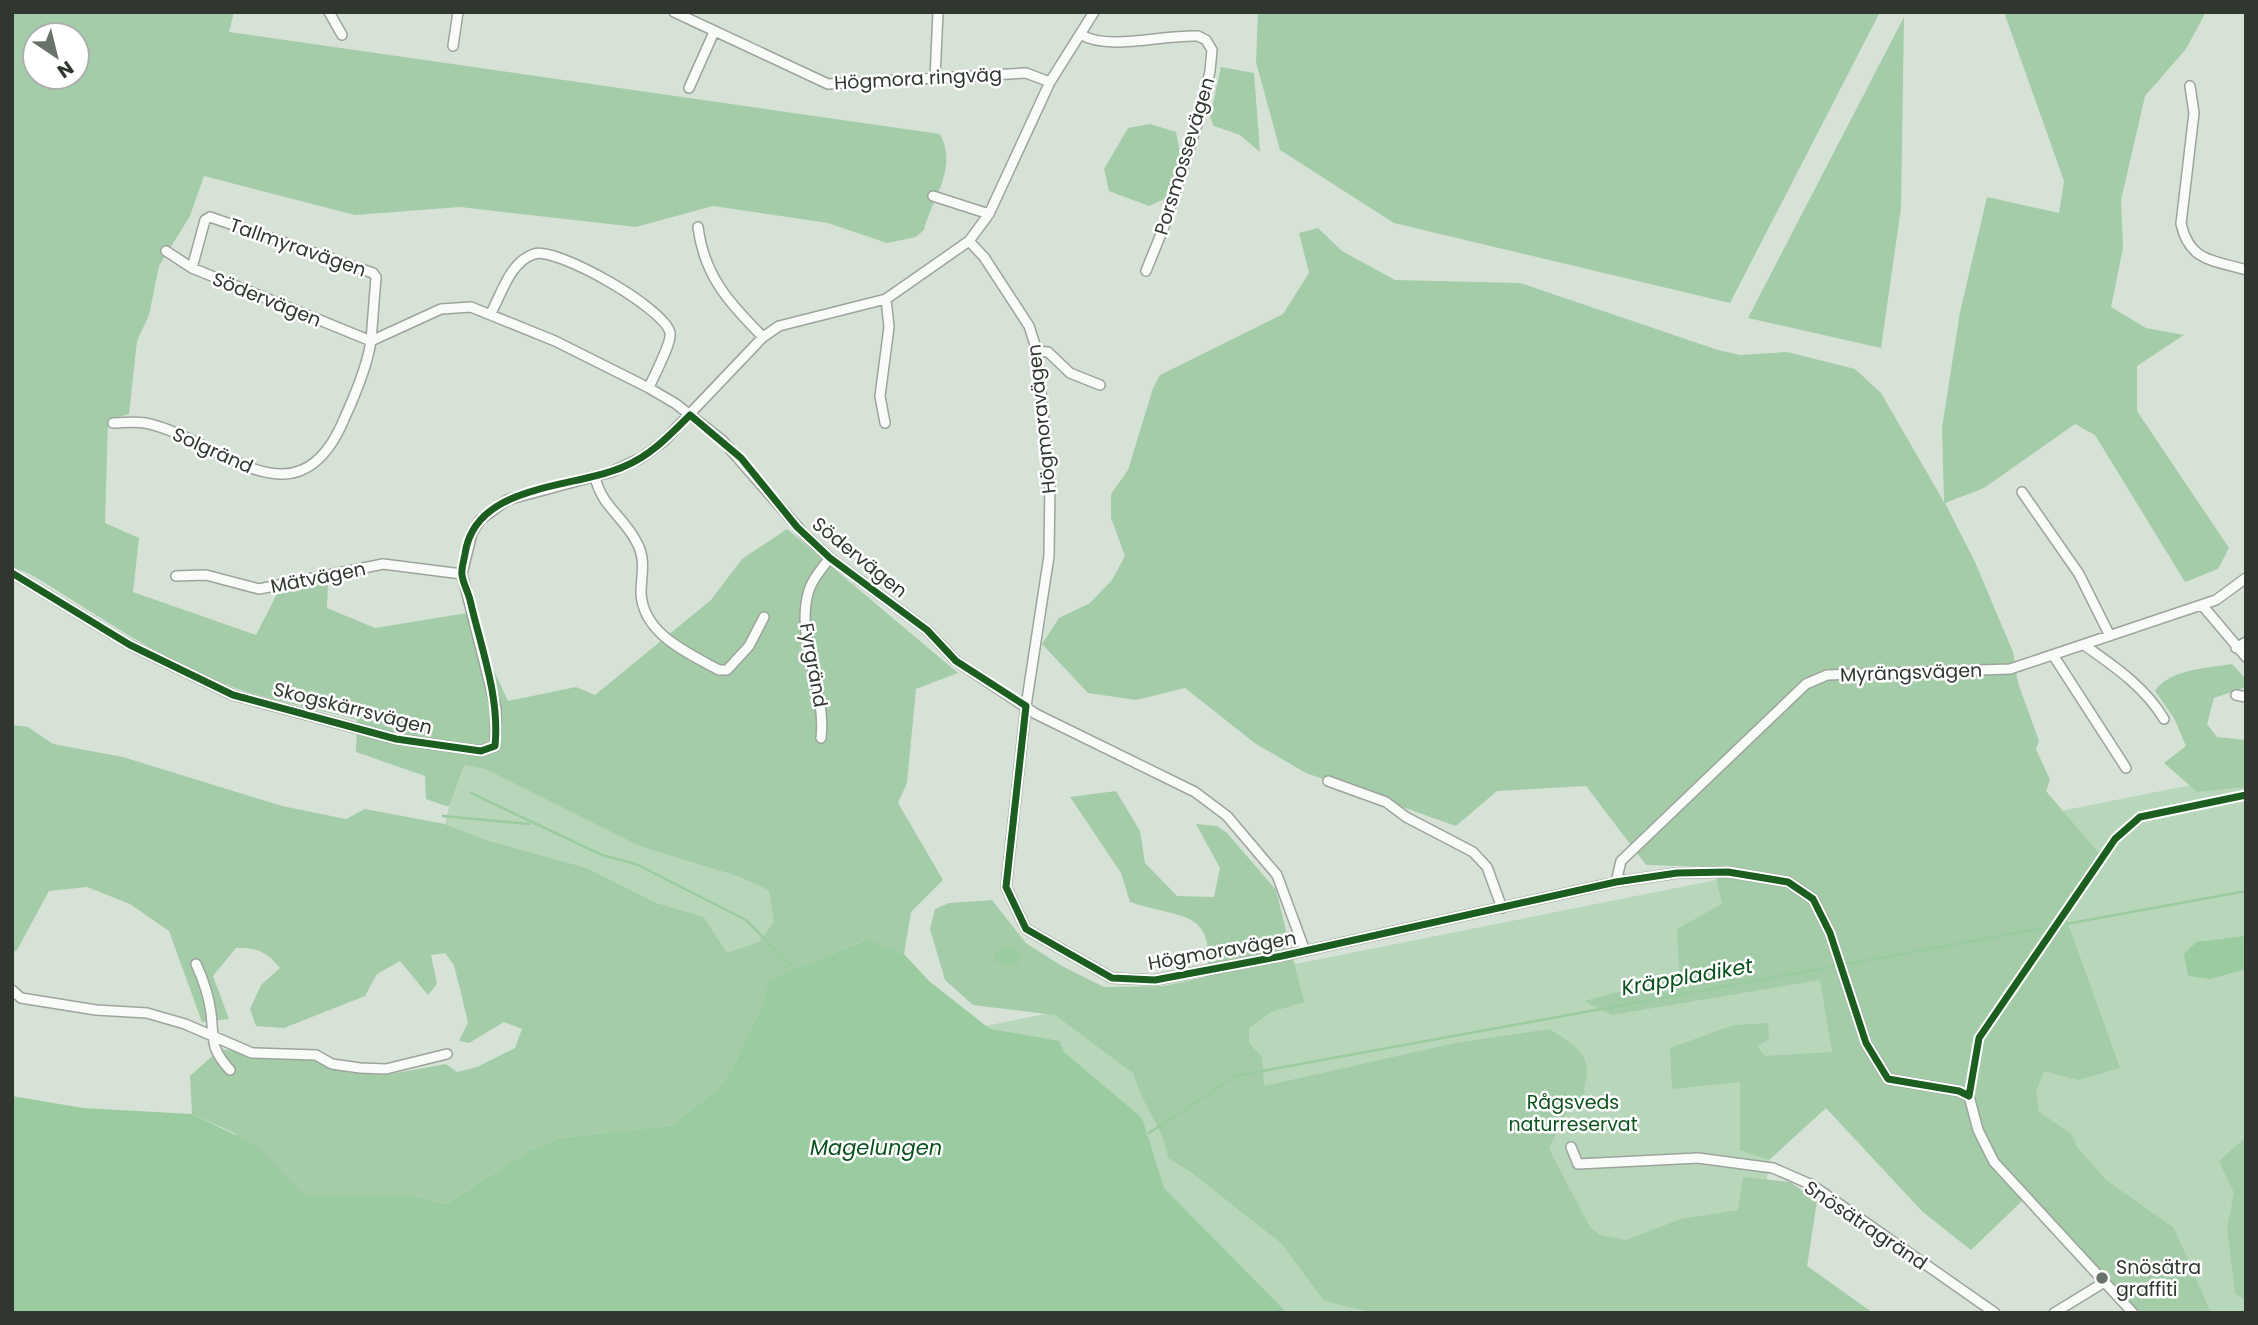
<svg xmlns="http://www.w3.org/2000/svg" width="2258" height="1325" viewBox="0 0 2258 1325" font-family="Poppins,sans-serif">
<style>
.green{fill:#b8d7ba}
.forest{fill:#a4cca8;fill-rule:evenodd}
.water{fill:#9bcba0}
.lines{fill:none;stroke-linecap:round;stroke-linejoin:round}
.stream{stroke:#9bcba0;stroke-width:2.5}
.minor-casing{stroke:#9ca49c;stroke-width:12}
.minor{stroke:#f9fbf9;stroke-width:9}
.cycleway-casing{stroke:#fff;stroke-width:11}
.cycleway{stroke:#1b5e20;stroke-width:7}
.poi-dot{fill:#6a736a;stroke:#fff;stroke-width:2.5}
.labels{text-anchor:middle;stroke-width:5;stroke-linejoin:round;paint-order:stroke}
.street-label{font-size:19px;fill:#2f372f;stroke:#fff}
.park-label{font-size:19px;fill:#0d531e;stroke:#fff}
.poi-label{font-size:19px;fill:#2f372f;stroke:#fff;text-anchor:start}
.water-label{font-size:21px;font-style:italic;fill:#09511c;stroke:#fff}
</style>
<rect width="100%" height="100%" fill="#d7e2d7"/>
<path class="green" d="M464 764 485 769 639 846 740 877 868 939 769 980 727 953 704 917 657 903 587 868 483 839 445 824 455 783Z
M2246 774V1313H2141L2029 1194 1971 1250 1923 1212 1826 1108 1769 1160 1761 1230 1811 1239 1807 1266 1873 1313H983L965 1030Z"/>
<path class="forest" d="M12 12H234L229 32 940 134C958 169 933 196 924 230L916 237 887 243 828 223 713 206 636 227 460 207 355 215 204 176 190 216 159 266 149 315 137 341 129 414 108 420 105 523 139 538 133 592 256 635 277 594 328 583 327 608 375 628 467 613 508 701 576 687 595 695 711 600 742 559 787 529 958 673 916 689 907 783 898 803 943 880 911 912 904 954 867 939 770 980 763 1003 731 1071 717 1089 672 1125 559 1138 530 1150 446 1204 410 1195H304L234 1133 192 1114 190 1076 220 1049 317 1061 350 1073 385 1075 446 1064 457 1072 477 1067 515 1048 522 1029 504 1022 469 1043 459 1041 468 1022 454 965 445 953 431 955 437 984 428 995 400 961 377 974 365 996 284 1028 256 1026 250 1009 261 985 280 968C267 952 256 947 236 948L213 976 229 1019 202 1022 169 931 130 904 87 887 49 891 17 950 12 953V725L28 727 53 744 123 757 282 806 346 819 365 809 445 824 483 839 587 868 657 903 704 917 727 953 759 942 774 922 769 891 740 877 639 846 485 769 464 765 449 807 426 799 425 776 356 752 357 720C321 710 283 703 247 692 169 667 99 615 30 574L12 567ZM35 35H77V77H35Z
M1258 12H1880L1730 303 1394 223 1280 150 1256 62Z
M2004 12H2206L2186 49 2145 96 2121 200 2123 248 2111 307 2146 328 2184 335 2137 366V411L2229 548 2218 569 2185 582 2095 435 2075 424 1984 488 1945 503 1975 562 2013 652 2018 683 2039 741 2036 749 2050 780 2046 791 2103 858 2089 869 2065 915 2120 1068 2078 1080 2044 1071 2036 1092 2039 1112 2070 1133 2078 1148 2106 1180 2174 1228 2211 1313H2141L2029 1194 1971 1250 1923 1212 1826 1108 1769 1160 1740 1150V1082L1672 1089 1670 1048 1734 1025 1768 1023 1769 1039 1757 1046 1765 1056 1832 1052 1820 980 1612 1015 1584 1001 1644 985 1679 971 1677 929 1722 904 1714 867 1646 865 1586 786 1497 791 1456 826 1306 773 1256 744 1185 688 1136 700 1088 693 1042 644 1059 618 1090 603 1112 580 1125 556 1111 518V494L1128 470 1153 388 1160 375 1283 314 1309 273 1299 233 1318 228 1342 251 1395 280 1520 283 1718 350 1740 355 1787 352 1855 369 1881 393 1944 502 1942 428 1960 312 1987 197 2059 213 2064 181Z
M1904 17 1901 208 1881 348 1748 318Z
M1221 67 1254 73 1260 152 1240 135 1214 126 1210 117Z
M1150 124 1176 132 1180 152 1173 195 1149 206 1109 191 1104 169 1128 128Z
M2232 664 2246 679V687L2214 698 2207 724 2217 737 2246 740V787L2197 792 2164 763 2186 746 2174 718 2155 691C2169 669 2209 668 2232 664Z
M1116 791 1140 831 1145 863 1177 896 1214 897 1220 868 1196 824 1217 826 1227 833 1276 890 1304 1002 1271 1012 1249 1028V1043L1262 1057 1264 1086 1455 1043 1550 1029C1564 1039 1586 1049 1587 1069 1587 1082 1582 1083 1586 1101L1567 1111 1549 1149 1590 1227 1600 1235 1626 1240 1681 1219 1738 1210 1743 1177 1790 1182 1817 1201 1807 1266 1873 1313H1375L1324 1301 1281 1243 1191 1172 1168 1158C1164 1127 1141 1105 1134 1074L1055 1015 973 1005 945 980 930 929 935 909 949 903 992 900 1026 943 1060 965 1104 987 1163 986 1206 977C1218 908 1179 919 1130 902L1121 873 1070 797Z
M2246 1137V1301L2235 1293 2227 1229 2234 1193 2219 1161Z"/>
<path class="water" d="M2246 936V969L2210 979 2188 976 2184 954 2196 942Z
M868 939 904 954 929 981 990 1029 1059 1041 1064 1052 1142 1118 1164 1188 1287 1313H12V1096L83 1108 192 1114 254 1144 304 1195H410L446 1204 530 1150 559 1138 672 1125 717 1089 731 1071 763 1003 769 980Z
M1009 947 1020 952 1018 964 1014 966 995 962 994 954Z"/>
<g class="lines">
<path class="stream" d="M471 793 602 855 636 864 746 920 795 969
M443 816 530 824
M1149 1133 1235 1076 2246 891"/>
<defs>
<path id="minor" d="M329 12 342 35
M674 12 828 84 1026 73 1050 82
M1094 12 1050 82 989 214 969 241 984 257 1029 326 1037 351 1050 484 1049 556 1026 706 1006 887 1026 929 1112 978 1155 980 1282 956 1616 882 1677 873 1728 872 1788 882 1813 899 1830 933 1866 1043 1888 1079 1959 1091 1969 1096 1978 1130 1994 1162 2133 1313
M1082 35C1108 51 1166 34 1198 36L1206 40 1212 50 1210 71 1201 112 1165 224 1146 271
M453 46 458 12
M935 78 938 12
M2190 86 2194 113 2181 224C2190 262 2213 260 2246 270
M689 88 714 32
M933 196 989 214
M698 227C704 276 730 304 763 337
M166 251 192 268 371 341 376 277 373 273 210 217 205 220 192 268
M491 313C502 293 510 262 534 254 556 246 666 309 670 333 672 343 653 377 649 388
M1037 351 1048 352 1070 373 1100 385
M113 423C123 423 134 421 145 423 218 437 297 534 345 417 356 393 367 367 371 341L441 309 471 307 555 341 649 388 676 404 722 440 804 534 830 558 927 630 956 661 1036 714 1195 792 1227 816 1277 875 1305 951
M885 423 880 396 889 327 886 299
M595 477C602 508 626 518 638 545 646 561 641 577 641 593 643 634 688 653 719 670H727L749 646 764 617
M2022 492 2079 574 2110 636
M12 573 130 645 233 695 396 739 481 751 495 746 496 709 462 574 472 533 480 520 507 500 611 472 641 458 663 442 763 337 779 326 886 299 969 241
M176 576 206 575 259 589 383 564 462 574
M2202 605 2246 657
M2084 645C2114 666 2145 687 2164 719
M2236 648 2246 642
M2053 655 2126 768
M2236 695 2246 697
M821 738C827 689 794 638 809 590 813 578 822 568 830 558
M1328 781 1386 802 1406 817 1473 852 1487 867 1502 908
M1616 882 1621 861 1806 684 1827 675 2010 669 2216 600 2246 578
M196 964C203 979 209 997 211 1013 214 1040 210 1048 230 1070
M12 990 21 998 96 1010 147 1013 185 1024 252 1053 316 1055 332 1064 360 1068 386 1069 447 1054
M1571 1147 1578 1164 1698 1158 1773 1168 1812 1185 1995 1313
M2054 1313 2103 1283"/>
</defs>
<use href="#minor" class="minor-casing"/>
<use href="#minor" class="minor"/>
<defs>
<path id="cycleway" d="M12 573 130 645 233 695 396 739 481 751 495 746C500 697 481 648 470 600 468 592 463 583 462 575 461 569 464 560 465 554 475 483 573 489 623 467 650 456 669 436 690 415L741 458 797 527 830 558 927 630 956 661 1026 706 1006 887 1026 929 1112 978 1155 980 1282 956 1616 882 1677 873 1728 872 1788 882 1813 899 1830 933 1866 1043 1888 1079 1959 1091 1969 1096 1979 1038 2115 839 2140 817 2246 795"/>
</defs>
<use href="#cycleway" class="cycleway-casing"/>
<use href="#cycleway" class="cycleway"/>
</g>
<circle class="poi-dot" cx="2102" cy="1278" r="7"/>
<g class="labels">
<g class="street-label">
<text transform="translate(918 78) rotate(-3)" y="7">Högmora ringväg</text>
<text transform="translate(1184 156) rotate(-73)" y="7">Porsmossevägen</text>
<text transform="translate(298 247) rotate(19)" y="7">Tallmyravägen</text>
<text transform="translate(267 299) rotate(22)" y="7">Södervägen</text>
<text transform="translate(1041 419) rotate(-96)" y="7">Högmoravägen</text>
<text transform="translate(213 450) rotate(24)" y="7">Solgränd</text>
<text transform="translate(860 557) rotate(39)" y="7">Södervägen</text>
<text transform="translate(318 577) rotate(-11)" y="7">Mätvägen</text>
<text transform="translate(814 665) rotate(80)" y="7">Fyrgränd</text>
<text transform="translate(1911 672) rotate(-2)" y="7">Myrängsvägen</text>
<text transform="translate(353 708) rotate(14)" y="7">Skogskärrsvägen</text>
<text transform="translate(1222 950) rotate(-10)" y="7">Högmoravägen</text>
<text transform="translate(1866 1225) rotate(34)" y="7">Snösätragränd</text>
</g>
<g class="park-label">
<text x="1573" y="1109">Rågsveds<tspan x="1573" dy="22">naturreservat</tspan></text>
</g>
<g class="poi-label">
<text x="2116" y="1274">Snösätra<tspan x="2116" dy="22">graffiti</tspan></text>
</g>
<g class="water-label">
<text transform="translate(1687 977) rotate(-10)" y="7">Kräppladiket</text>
<text x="876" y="1155">Magelungen</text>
</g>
</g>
<rect width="2258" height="1325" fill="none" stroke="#2f372f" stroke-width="28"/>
<g transform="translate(56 56) rotate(145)"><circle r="33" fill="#ffffff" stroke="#acafac" stroke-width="2"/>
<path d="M0-5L12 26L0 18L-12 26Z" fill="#6a736a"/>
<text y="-10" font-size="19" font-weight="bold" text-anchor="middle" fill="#2f372f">N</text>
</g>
</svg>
